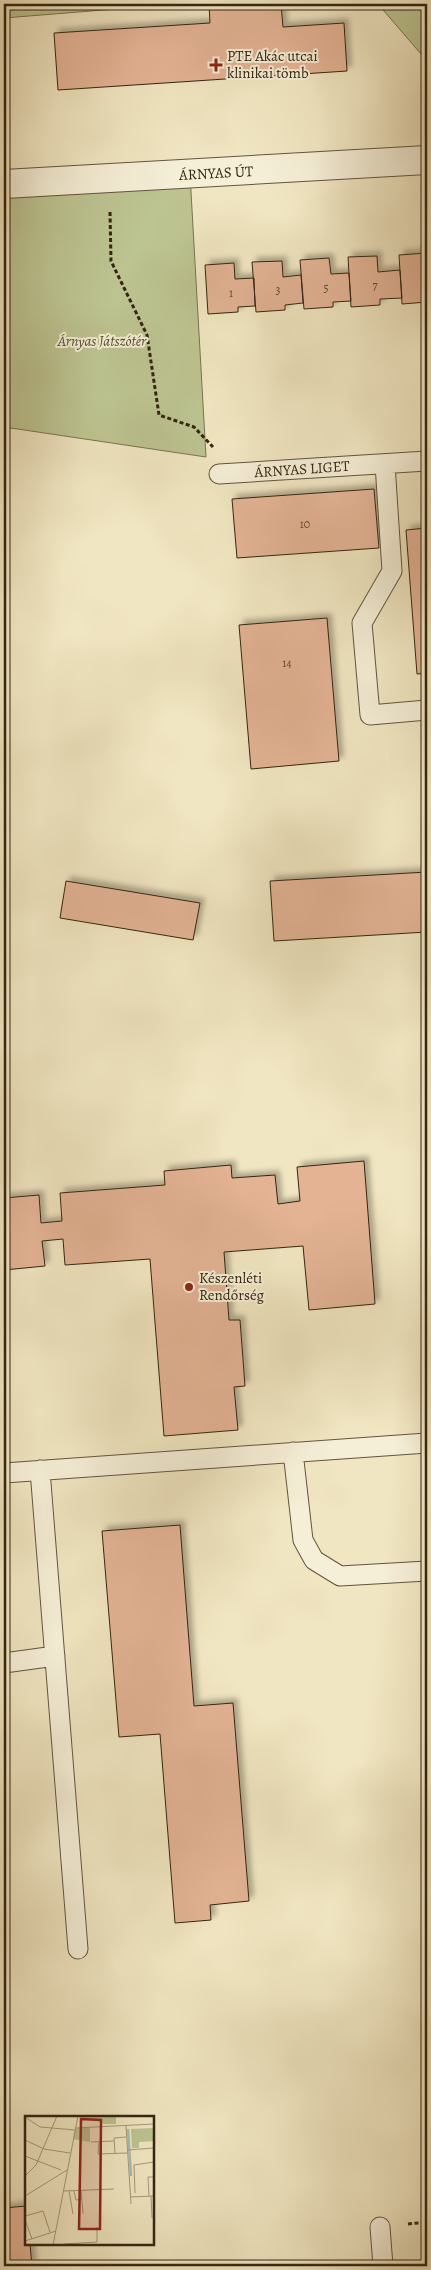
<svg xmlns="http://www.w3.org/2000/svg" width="431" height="2270" viewBox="0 0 431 2270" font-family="Alegreya,serif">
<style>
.green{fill:#bcc491;stroke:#787451}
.building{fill:#e3b394;stroke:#342511;filter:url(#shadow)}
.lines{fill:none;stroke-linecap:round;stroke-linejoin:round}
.service-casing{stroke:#63553d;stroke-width:21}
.minor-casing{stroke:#63553d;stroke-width:30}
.path{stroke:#342511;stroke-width:3;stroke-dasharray:4 2.5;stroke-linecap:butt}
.service{stroke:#f5efd7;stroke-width:19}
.minor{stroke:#f5efd7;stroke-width:28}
.poi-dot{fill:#8f2418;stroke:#f5efd7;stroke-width:2}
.labels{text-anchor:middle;stroke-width:4;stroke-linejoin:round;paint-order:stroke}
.number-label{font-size:12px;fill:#604832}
.poi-label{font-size:15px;fill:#342511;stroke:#f5efd7;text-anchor:start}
.street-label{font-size:15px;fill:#342511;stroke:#f5efd7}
.park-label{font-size:15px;font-style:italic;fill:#564d31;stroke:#f5efd7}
.inset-river{fill:none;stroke:#9fbdbd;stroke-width:2.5}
.inset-road{fill:none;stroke:#a5997b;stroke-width:1}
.view{fill:#8f2418;fill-opacity:0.15;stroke:#8f2418;stroke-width:2.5}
.inset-edge{fill:none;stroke:#342511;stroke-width:2.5}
</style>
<defs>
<filter id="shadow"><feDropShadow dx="4.5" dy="-4.5" stdDeviation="2.5" flood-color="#0004"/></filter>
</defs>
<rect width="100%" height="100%" fill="#f0e6c1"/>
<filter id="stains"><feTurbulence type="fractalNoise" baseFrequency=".004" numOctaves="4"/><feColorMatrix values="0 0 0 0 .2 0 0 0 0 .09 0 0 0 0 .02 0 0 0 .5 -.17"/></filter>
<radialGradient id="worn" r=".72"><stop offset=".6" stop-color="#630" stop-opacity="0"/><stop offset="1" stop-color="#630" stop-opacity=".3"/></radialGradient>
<path class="green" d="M4 4H178L4 18Z
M378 4H427V61Z
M190 174 206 457 4 427V184Z"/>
<path class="building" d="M209 4H281L283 27 344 23 347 71 58 90 54 33 210 23Z
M427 253V302L402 304 399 255Z
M377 256 378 272 400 270 402 298 380 299V305L351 307 348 257Z
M329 258 331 274 349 273 351 301 333 302V307L304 309 300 260Z
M282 261 283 277 301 275 303 303 285 305V310L256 312 252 262Z
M234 263 235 279 254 278 255 306 238 307V312L208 314 205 265Z
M374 489 379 548 237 558 232 499Z
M427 528V673L417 674 406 530Z
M327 618 339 761 251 769 239 625Z
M427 872V932L274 941 270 881Z
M66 881 200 903 193 940 60 918Z
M364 1161 375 1304 309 1310 303 1246 224 1252 229 1320H240L245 1386 234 1387 238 1430 164 1436 150 1259 65 1265 63 1239 42 1241 45 1266 4 1270V1198L39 1195 41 1223 62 1221 60 1193 165 1185 164 1171 231 1165 232 1178 275 1175 278 1204 300 1201 297 1167Z
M180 1525 194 1706 233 1703 249 1901 210 1905 211 1920 175 1923 160 1734 119 1737 102 1531Z
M26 2206V2244H30L32 2266H4V2208Z"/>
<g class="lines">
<defs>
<path id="service" d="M385 464 392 571 362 623 370 715 427 710
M219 474 427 461
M293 1452 303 1540 314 1560 340 1576 427 1571
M40 1470 78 1949
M4 1473 427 1443
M4 1663 55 1656
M380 2227 383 2266"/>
<path id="minor" d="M4 184 427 160"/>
</defs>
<use href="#service" class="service-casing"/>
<use href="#minor" class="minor-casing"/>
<path class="path" d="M110 212 111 261 147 335 159 415 194 427 213 447
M408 2224 427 2222"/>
<use href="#service" class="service"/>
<use href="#minor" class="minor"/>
</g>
<g class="poi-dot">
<path d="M213.5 57.5h5v5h5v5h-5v5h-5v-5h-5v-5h5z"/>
<circle cx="189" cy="1287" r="5"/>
</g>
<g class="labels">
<g class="number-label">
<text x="375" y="289">7</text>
<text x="326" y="292">5</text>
<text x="278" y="294">3</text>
<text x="231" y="297">1</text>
<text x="305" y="528">10</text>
<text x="287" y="667">14</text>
</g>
<g class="poi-label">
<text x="227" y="61">PTE Akác utcai<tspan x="227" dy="17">klinikai tömb</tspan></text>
<text x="199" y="1283">Készenléti<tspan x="199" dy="17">Rendőrség</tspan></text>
</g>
<g class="street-label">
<text transform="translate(216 173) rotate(-3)" y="5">ÁRNYAS ÚT</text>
<text transform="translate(302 469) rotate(-4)" y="5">ÁRNYAS LIGET</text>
</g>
<g class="park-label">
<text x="102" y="346">Árnyas Játszótér</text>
</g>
</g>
<g transform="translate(25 2116)">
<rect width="129" height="129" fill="#f0e6c1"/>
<path d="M56 0H91V8H78L73 3 56 4ZM50 12H65V26L48 23ZM129 12V25L114 26V32H107L106 13Z" fill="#bcc491"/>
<path class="inset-river" d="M103 13 106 60"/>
<path class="inset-road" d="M0 1 15 11 50 14M101 10 106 88M50 12 129 8M0 24 19 33 45 37M66 26 89 25M74 26 73 38 102 37M102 34 129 32M90 37 89 22 101 21M0 40 36 54M0 60 11 49 32 0M56 74 58 98M39 75 89 73M44 75 48 98M49 75 51 84 57 83M110 77 109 49 129 46M0 80 42 54M124 80 123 61H129M126 80 127 102M105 81 129 80M0 100 18 95 25 116M0 104 7 123M0 125 31 115M39 128 72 126V111M28 129 53 0"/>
<path class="view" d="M56 3 76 4 75 113H54Z"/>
<rect width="129" height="129" class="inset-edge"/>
</g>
<rect width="431" height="2270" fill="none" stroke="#f0e6c1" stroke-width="20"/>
<rect x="5" y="5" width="421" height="2260" fill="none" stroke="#342511" stroke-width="2.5"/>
<rect x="10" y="10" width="411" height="2250" fill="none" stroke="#342511"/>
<rect width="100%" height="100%" filter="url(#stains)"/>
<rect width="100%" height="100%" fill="url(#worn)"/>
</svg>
